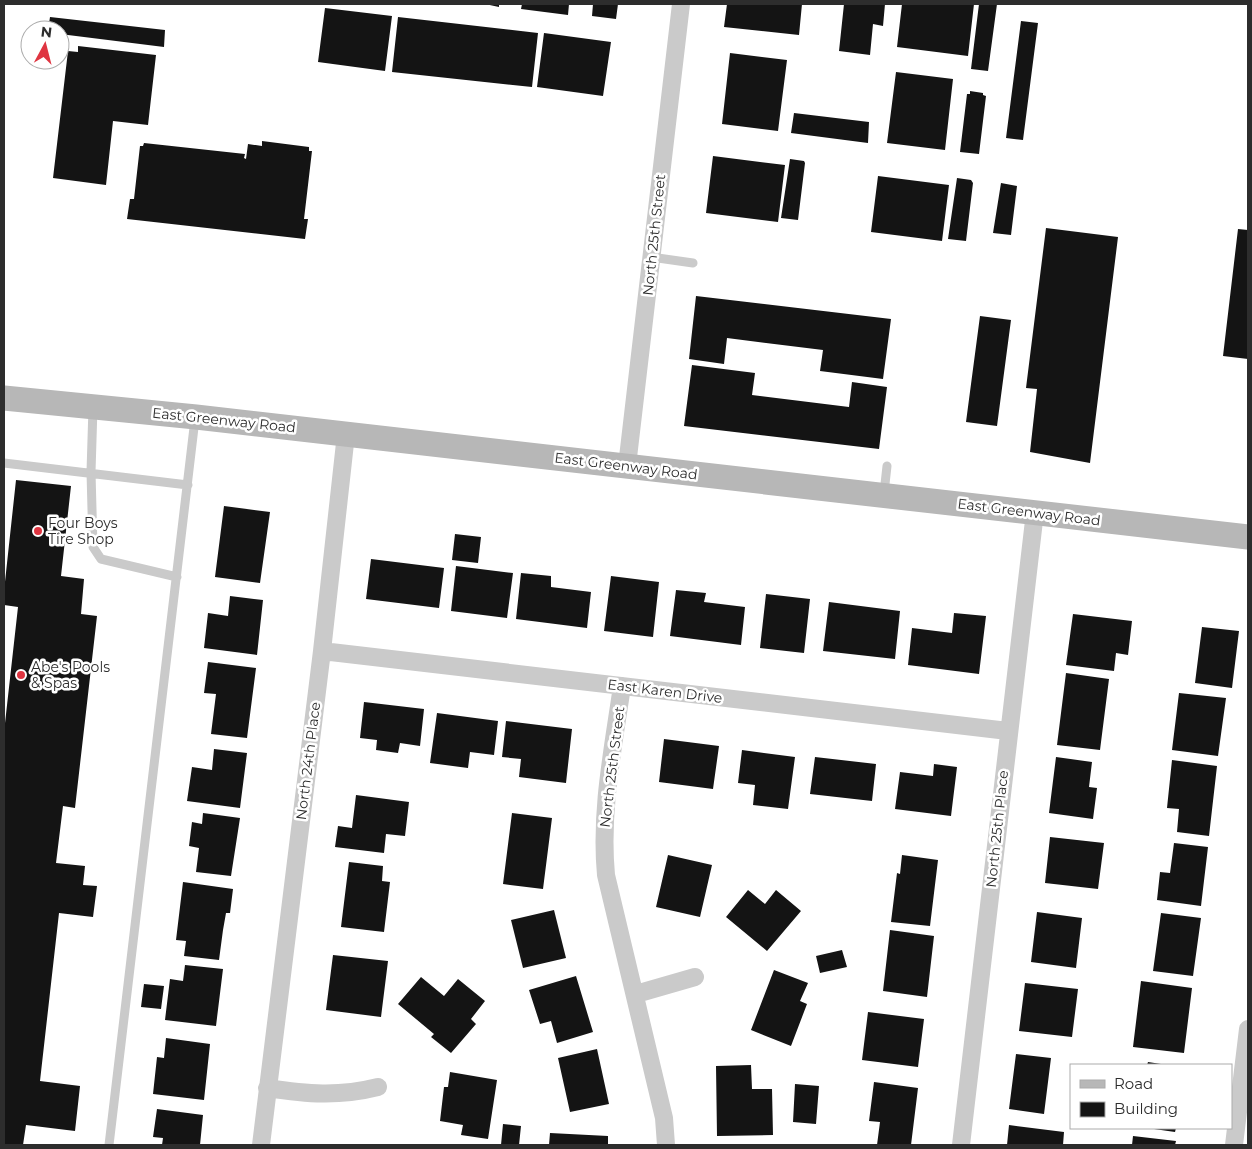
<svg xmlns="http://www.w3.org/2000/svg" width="1252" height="1149" viewBox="0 0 1252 1149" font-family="Montserrat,sans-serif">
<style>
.building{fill:#141414}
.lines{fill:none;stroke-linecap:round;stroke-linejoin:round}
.lane{stroke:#cacaca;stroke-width:9}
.street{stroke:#cacaca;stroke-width:18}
.secondary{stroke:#b7b7b7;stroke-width:25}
.poi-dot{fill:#df3541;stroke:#fff;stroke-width:2}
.labels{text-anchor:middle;stroke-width:5;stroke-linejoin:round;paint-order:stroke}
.street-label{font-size:14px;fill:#2d2d2d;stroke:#fff}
.poi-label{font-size:14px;fill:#2d2d2d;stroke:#fff;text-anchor:start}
</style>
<rect width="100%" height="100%" fill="#fff"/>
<path class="building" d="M485 4H499V7Z
M522 4H569L568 15 521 9Z
M593 4H618L616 19 592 16Z
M727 4H802L799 35 724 27Z
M844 4H885L883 26 873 24 870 55 839 51Z
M902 4H974L968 56 897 47Z
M979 4H997L988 71 971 69Z
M325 8 392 16 385 71 318 62Z
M50 17 165 30 164 47 60 34V30H48Z
M398 17 538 33 532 87 392 72Z
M1021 21 1038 23 1023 140 1006 138Z
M544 33 611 42 603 96 537 87Z
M78 46 156 55 148 125 113 121 106 185 53 178 68 51 78 52Z
M730 53 787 60 778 131 722 124Z
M896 72 953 79 945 150 887 143Z
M970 91 983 93V95L986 96 979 154 960 152 967 94H970Z
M794 113 869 122 868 143 791 133Z
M262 141 309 147V151H312L304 219H308L305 239 127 219 130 199H134L140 146H143L144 143 245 154 244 158 246 159 248 144 262 146Z
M713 156 785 165 778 222 706 213Z
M790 159 804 161 805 163 798 220 781 218Z
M878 176 949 185 942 241 871 232Z
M957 178 971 180 973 183 966 241 948 239Z
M1001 183 1017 186 1011 235 993 233Z
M1046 228 1118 237 1090 463 1030 452 1037 389 1026 388Z
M1238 229 1248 230V359L1223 356Z
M696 296 891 319 883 379 820 371 823 350 727 338 724 364 689 359Z
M980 316 1011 320 997 426 966 422Z
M692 365 755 373 752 395 849 407 852 382 887 387 879 449 684 426Z
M16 480 71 486 61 576 84 579 81 614 97 616 75 808 63 806 56 863 85 866 83 885 97 886 93 917 59 913 40 1081 80 1086 75 1131 26 1125 23 1145H4V732L18 607 4 605V591Z
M224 506 270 512 260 583 215 577Z
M455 534 481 537 478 563 452 560Z
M371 559 444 568 439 608 366 599Z
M456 566 513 573 507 618 451 611Z
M521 573 551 576V587L591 592 587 628 516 619Z
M611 576 659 582 653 637 604 631Z
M676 590 706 593 704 602 745 607 741 645 670 636Z
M766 594 810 599 804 653 760 648Z
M230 596 263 600 257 655 204 648 208 613 228 616Z
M829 602 900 611 895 659 823 651Z
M954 613 986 616 979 674 908 665 912 628 952 633Z
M1073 614 1132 621 1128 655 1116 653 1114 671 1066 665Z
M1202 627 1239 631 1232 688 1195 683Z
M208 662 256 668 247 738 211 734 216 694 204 693Z
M1066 673 1109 679 1100 750 1057 745Z
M1179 693 1226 698 1218 756 1172 750Z
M364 702 424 709 420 746 400 743 398 753 376 750 377 740 360 738Z
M437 713 498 721 494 755 470 752 468 768 430 763Z
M506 721 572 729 566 783 519 777 521 759 502 757Z
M664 739 719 746 713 789 659 782Z
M214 749 247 753 240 808 187 801 192 767 212 770Z
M742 750 795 757 788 809 753 805 755 785 738 783Z
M815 757 876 764 872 801 810 794Z
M1056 757 1092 762 1089 787 1097 788 1093 819 1049 813Z
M1172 760 1217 766 1209 836 1177 832 1179 809 1167 808Z
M934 764 957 767 951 816 895 809 900 772 933 776Z
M356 795 409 802 405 836 386 834 384 853 335 847 338 826 352 828Z
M203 813 240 818 231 876 196 872 199 848 189 846 192 822 202 824Z
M512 813 552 818 543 889 503 884Z
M1050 837 1104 843 1098 889 1045 883Z
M1174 843 1208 847 1201 906 1157 900 1160 872 1170 873Z
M668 855 712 865 700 917 656 907Z
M902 855 938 860 930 926 891 922 897 873 900 874Z
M349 862 383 866 382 881 390 882 384 932 341 927Z
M183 882 233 889 230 913H226L223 930 219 960 184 956 186 941 176 940Z
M748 890 765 904 776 890 801 911 767 951 726 917Z
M554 910 566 958 523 968 511 920Z
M1037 912 1082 918 1076 968 1031 962Z
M1161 913 1201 918 1193 976 1153 971Z
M890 930 934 936 927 997 883 991Z
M842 950 847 967 820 973 816 956Z
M333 955 388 961 381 1017 326 1010Z
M185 965 223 969 216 1026 165 1020 170 979 183 981Z
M774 970 808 983 800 1001 807 1004 791 1046 751 1030Z
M576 976 593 1032 557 1043 551 1021 540 1024 529 990Z
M421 977 444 996 458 979 485 1001 471 1019 476 1024 451 1053 431 1037 434 1034 398 1004Z
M1141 981 1192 988 1184 1053 1133 1047Z
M1025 983 1078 989 1072 1037 1019 1031Z
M144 984 164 986 161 1009 141 1007Z
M868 1012 924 1019 918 1067 862 1060Z
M166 1038 210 1044 204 1100 153 1094 157 1057 164 1058Z
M597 1049 609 1104 570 1112 558 1058Z
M1016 1054 1051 1058 1044 1114 1009 1109Z
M1148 1062 1161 1064V1065H1147Z
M751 1065 752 1089H772L773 1135 717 1136 716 1066Z
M450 1072 497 1080 488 1139 461 1135 463 1125 440 1121 444 1087H448Z
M874 1082 918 1088 911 1145H877L880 1122 869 1121Z
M795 1084 819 1086 816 1124 793 1122Z
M157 1109 203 1115 200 1145H162L163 1138 153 1137Z
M503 1124 521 1126 519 1145H501Z
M1009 1125 1064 1132 1063 1145H1007Z
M1147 1128H1176L1175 1132Z
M550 1133 608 1136V1145H549Z
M1133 1136 1176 1141 1175 1145H1132Z"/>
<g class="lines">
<path class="lane" d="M651 257 693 263
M93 407 91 472 93 547 101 559 177 577
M4 463 188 485
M884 493 887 466
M109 1145 195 419"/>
<path class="street" d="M627 466 681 4
M322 651 1008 731
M622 686C613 749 600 812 606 875L664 1118 666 1145
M636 994 695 977
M267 1088C307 1094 338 1097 378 1087
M261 1145 322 651 346 434
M961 1145 1035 512
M1234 1145 1248 1029"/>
<path class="secondary" d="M4 398 196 417 1248 537"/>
</g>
<g class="poi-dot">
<circle cx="38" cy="531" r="5"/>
<circle cx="21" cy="675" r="5"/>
</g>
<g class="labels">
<g class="street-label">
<text transform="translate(654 235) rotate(-84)" y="5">North 25th Street</text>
<text transform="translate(224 420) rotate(6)" y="5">East Greenway Road</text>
<text transform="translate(626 466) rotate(7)" y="5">East Greenway Road</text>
<text transform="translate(1029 512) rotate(7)" y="5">East Greenway Road</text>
<text transform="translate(665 691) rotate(7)" y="5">East Karen Drive</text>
<text transform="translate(308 761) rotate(-83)" y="5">North 24th Place</text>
<text transform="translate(612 767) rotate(-83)" y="5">North 25th Street</text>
<text transform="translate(997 829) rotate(-84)" y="5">North 25th Place</text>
</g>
<g class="poi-label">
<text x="48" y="528">Four Boys<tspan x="48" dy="16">Tire Shop</tspan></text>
<text x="31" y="672">Abe's Pools<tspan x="31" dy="16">&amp; Spas</tspan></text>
</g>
</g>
<rect width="1252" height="1149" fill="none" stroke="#2d2d2d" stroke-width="10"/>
<rect x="1070" y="1064" width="162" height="65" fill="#ffffff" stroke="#ababab"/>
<rect x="1080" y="1080" width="25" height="8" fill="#b7b7b7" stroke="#ababab"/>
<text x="1114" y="1089" font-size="15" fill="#2d2d2d">Road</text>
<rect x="1080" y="1102" width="25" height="15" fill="#141414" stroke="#ababab"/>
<text x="1114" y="1114" font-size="15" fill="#2d2d2d">Building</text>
<g transform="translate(45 45) rotate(7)"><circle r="24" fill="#ffffff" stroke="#ababab"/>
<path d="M0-4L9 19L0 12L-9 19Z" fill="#df3541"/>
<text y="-8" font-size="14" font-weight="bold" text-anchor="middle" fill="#2d2d2d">N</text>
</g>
</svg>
